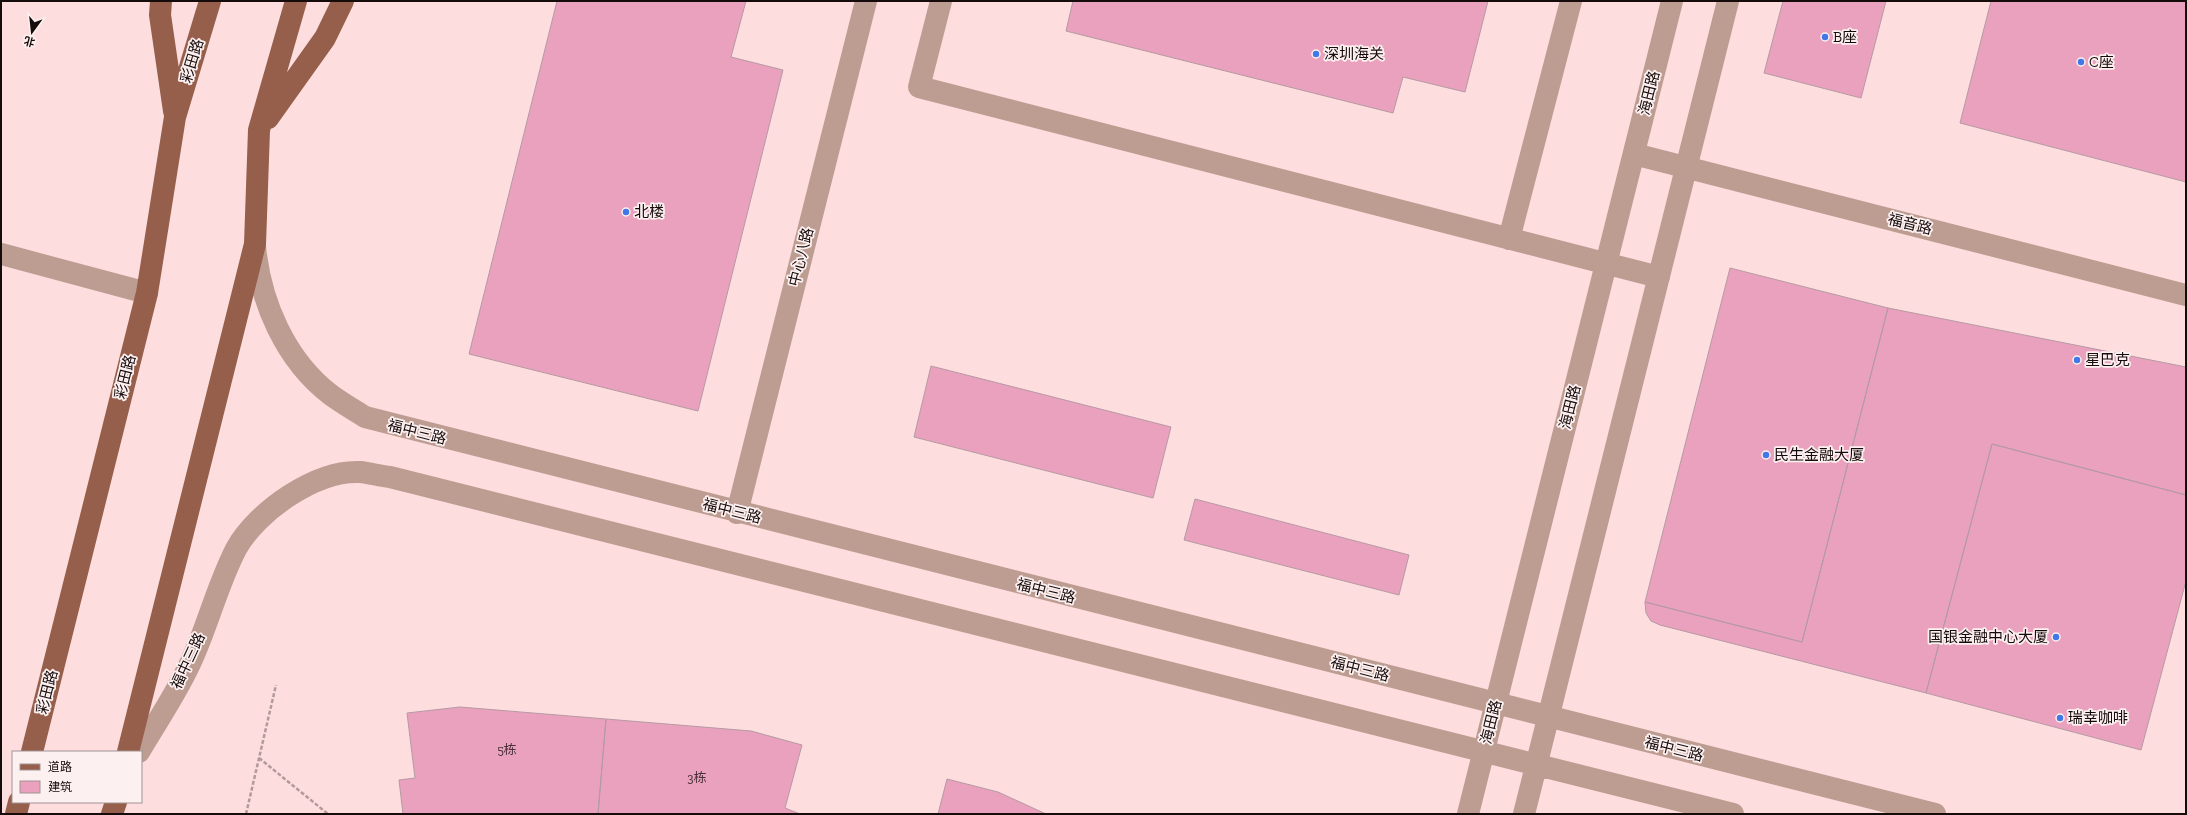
<svg xmlns="http://www.w3.org/2000/svg" width="2187" height="815" viewBox="0 0 2187 815" font-family="'Zilla Slab','Noto Sans SC',serif">
<style>
.building{fill:#eaa1bd;stroke:#b59aa4}
.lines{fill:none;stroke-linecap:round;stroke-linejoin:round}
.path{stroke:#b39a9b;stroke-width:2.5;stroke-dasharray:4 2;stroke-linecap:butt}
.minor{stroke:#bd9d92;stroke-width:22}
.major{stroke:#965f4b;stroke-width:22}
.poi-dot{fill:#4178e8;stroke:#fdf0f0;stroke-width:1.5}
.labels{text-anchor:middle;stroke-width:3.5;stroke-linejoin:round;paint-order:stroke}
.number-label{font-size:13px;fill:#4a3038}
.poi-label{font-size:15px;fill:#150b0b;stroke:#fdf0f0;text-anchor:start}
.street-label{font-size:15px;fill:#150b0b;stroke:#fdf0f0}
</style>
<rect width="100%" height="100%" fill="#fdddde"/>
<path class="building" d="M557 1H746L731 57 783 70 698 411 469 354Z
M1073 1H1488L1465 92 1403 77 1393 113 1066 31Z
M1783 1H1886L1861 98 1764 73Z
M1991 1H2186V182L1960 123Z
M1730 268 1888 308 1802 642 1645 602Z
M1888 308 2186 367V495L1992 444 1926 693 1660 625 1651 621 1646 613 1645 602 1802 642Z
M931 366 1171 427 1153 498 914 437Z
M1992 444 2186 495V581L2141 750 1926 693Z
M1195 499 1409 555 1399 595 1184 540Z
M460 707 606 719 598 814H403L399 780 415 778 407 713Z
M606 719 751 731 802 745 785 808 800 814H598Z
M947 779 998 792 1046 814H938Z"/>
<g class="lines">
<path class="path" d="M259 758 328 814
M246 814 276 685"/>
<path class="minor" d="M941 1 919 87 1659 277
M1634 154 2186 295
M1509 239 1571 1
M255 246C260 301 285 360 331 395 342 403 354 410 365 417L1935 814
M1 254 147 293
M737 513 866 1
M139 752C157 721 179 690 193 657 209 621 218 584 236 549 257 511 316 470 360 472 370 473 380 476 390 477L1733 814
M1468 814 1672 1
M1524 814 1728 1"/>
<path class="major" d="M161 1 160 15 174 111
M268 118 325 38 343 1
M32 752 147 293 175 117 210 1
M128 752 255 244 259 130 296 1
M16 814 19 802
M112 814 116 802"/>
</g>
<g class="poi-dot">
<circle cx="1825" cy="37" r="4"/>
<circle cx="1316" cy="54" r="4"/>
<circle cx="2081" cy="62" r="4"/>
<circle cx="626" cy="212" r="4"/>
<circle cx="2077" cy="360" r="4"/>
<circle cx="1766" cy="455" r="4"/>
<circle cx="2056" cy="637" r="4"/>
<circle cx="2060" cy="718" r="4"/>
</g>
<g class="labels">
<g class="number-label">
<text x="507" y="754">5栋</text>
<text x="697" y="782">3栋</text>
</g>
<g class="poi-label">
<text x="1833" y="42">B座</text>
<text x="1324" y="59">深圳海关</text>
<text x="2089" y="67">C座</text>
<text x="634" y="217">北楼</text>
<text x="2085" y="365">星巴克</text>
<text x="1774" y="460">民生金融大厦</text>
<text x="2048" y="642" text-anchor="end">国银金融中心大厦</text>
<text x="2068" y="723">瑞幸咖啡</text>
</g>
<g class="street-label">
<text transform="translate(192 61) rotate(-73)" y="5">彩田路</text>
<text transform="translate(1649 93) rotate(-76)" y="5">海田路</text>
<text transform="translate(1910 224) rotate(14)" y="5">福音路</text>
<text transform="translate(801 257) rotate(-76)" y="5">中心八路</text>
<text transform="translate(125 377) rotate(-76)" y="5">彩田路</text>
<text transform="translate(1570 407) rotate(-76)" y="5">海田路</text>
<text transform="translate(417 432) rotate(14)" y="5">福中三路</text>
<text transform="translate(732 511) rotate(14)" y="5">福中三路</text>
<text transform="translate(1046 591) rotate(14)" y="5">福中三路</text>
<text transform="translate(188 661) rotate(-65)" y="5">福中三路</text>
<text transform="translate(1360 669) rotate(14)" y="5">福中三路</text>
<text transform="translate(47 692) rotate(-76)" y="5">彩田路</text>
<text transform="translate(1491 722) rotate(-76)" y="5">海田路</text>
<text transform="translate(1674 749) rotate(14)" y="5">福中三路</text>
</g>
</g>
<rect width="2187" height="815" fill="none" stroke="#150b0b" stroke-width="4"/>
<rect x="12" y="751" width="130" height="52" fill="#fdf0f0" stroke="#a09494"/>
<rect x="20" y="764" width="20" height="6" fill="#965f4b" stroke="#a09494"/>
<text x="48" y="771" font-size="12" fill="#150b0b">道路</text>
<rect x="20" y="781" width="20" height="12" fill="#eaa1bd" stroke="#a09494"/>
<text x="48" y="791" font-size="12" fill="#150b0b">建筑</text>
<g transform="translate(32 32) rotate(195)" stroke="#fdf0f0" stroke-width="3" paint-order="stroke">
<path d="M0-3L7 15L0 10L-7 15Z" fill="#150b0b"/>
<text y="-6" font-size="11" font-weight="bold" text-anchor="middle" fill="#150b0b">北</text>
</g>
</svg>
